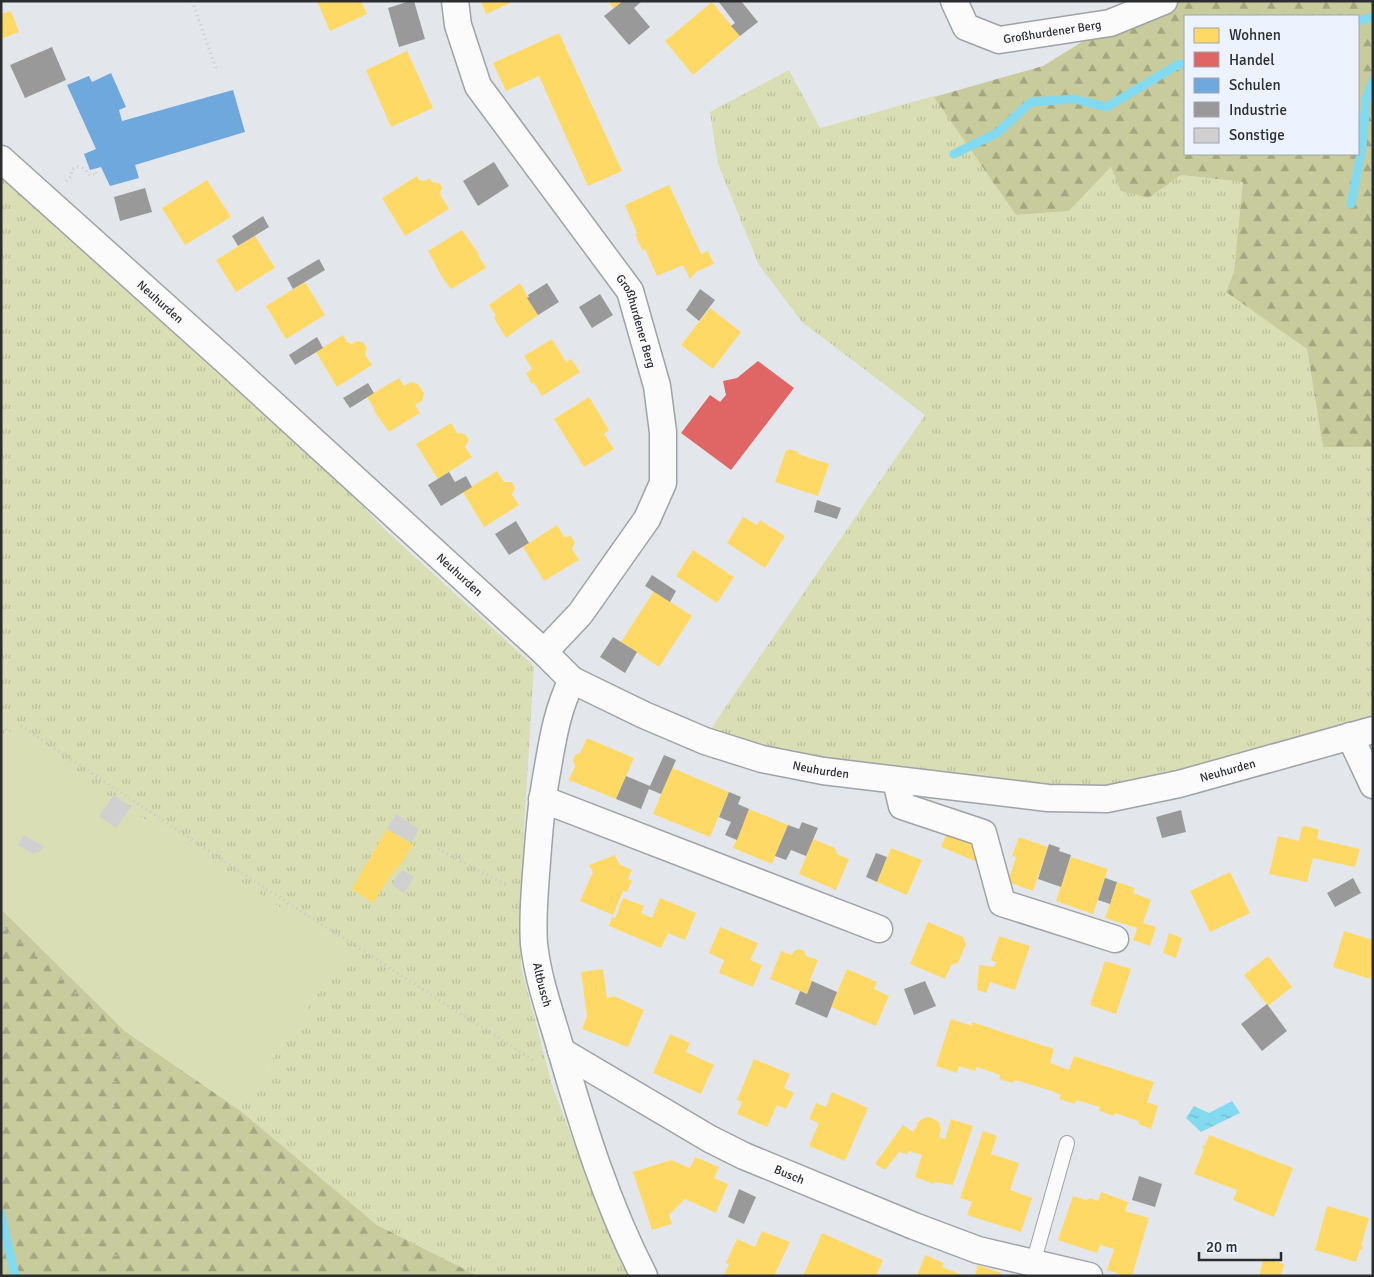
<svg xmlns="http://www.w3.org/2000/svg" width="1374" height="1277" viewBox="0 0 1374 1277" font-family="Signika,sans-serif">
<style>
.grass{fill:url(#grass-tufts)}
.forest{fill:url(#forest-firs);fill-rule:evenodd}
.garden{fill:#d9deb4}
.water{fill:url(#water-ripples)}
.homes{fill:#ffd966}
.shops{fill:#e06666}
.schools{fill:#6fa8dc}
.industry{fill:#999}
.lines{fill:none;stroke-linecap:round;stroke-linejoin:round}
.stream{stroke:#82daf0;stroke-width:9}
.building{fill:#d0d0d1}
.lane-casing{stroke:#9fa2a6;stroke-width:16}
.street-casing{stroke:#9fa2a6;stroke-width:29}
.path{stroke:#c7c8ca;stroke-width:3;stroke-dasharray:1 4;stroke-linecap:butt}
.lane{stroke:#fbfbfc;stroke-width:14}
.street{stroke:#fbfbfc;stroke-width:26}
.labels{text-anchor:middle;stroke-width:5;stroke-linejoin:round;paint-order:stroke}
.street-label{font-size:12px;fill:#2b2d31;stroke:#edf3fe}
</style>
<defs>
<pattern id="grass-tufts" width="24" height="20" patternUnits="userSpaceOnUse" patternTransform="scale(1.25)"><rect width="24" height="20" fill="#d9deb4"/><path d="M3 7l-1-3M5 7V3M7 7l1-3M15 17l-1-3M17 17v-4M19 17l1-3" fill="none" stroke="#babf9b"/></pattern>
<pattern id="forest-firs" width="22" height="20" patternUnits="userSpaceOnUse" patternTransform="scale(1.25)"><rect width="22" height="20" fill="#c8cc9c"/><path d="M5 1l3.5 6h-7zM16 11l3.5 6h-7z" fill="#a3a680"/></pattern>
<pattern id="water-ripples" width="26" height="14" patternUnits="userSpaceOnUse" patternTransform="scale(1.25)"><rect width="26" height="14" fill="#82daf0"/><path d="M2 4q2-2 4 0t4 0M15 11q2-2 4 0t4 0" fill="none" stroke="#70bbce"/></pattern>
</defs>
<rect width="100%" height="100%" fill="#e3e7ec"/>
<path class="grass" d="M789 70 820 128 934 96 1016 215 1069 211 1111 167 1149 198 1181 175 1244 182 1234 272 1227 292 1307 349 1323 447H1373V730L1107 799 705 741 716 721 925 415 802 322 759 265 718 164 710 112Z
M1 159 225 360 382 527 534 666 524 829 521 966 552 1085 606 1228 630 1276H478L377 1225 238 1109 347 951 7 730 1 738Z"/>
<path class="forest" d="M1168 1H1373V447H1323L1307 349 1226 292 1234 272 1243 182 1181 175 1149 198 1121 191 1111 167 1069 211 1016 215 934 97 1043 66 1111 24ZM1185 16H1358V154H1185Z
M1 909 125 1031 238 1109 377 1225 478 1276H1Z"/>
<path class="garden" d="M7 730 347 951 238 1109 125 1031 1 909V738Z"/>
<path class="water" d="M1232 1101 1240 1113 1201 1132 1186 1118 1194 1106 1209 1113Z"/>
<path class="homes" d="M317 1H361L367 14 330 31Z
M481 1H515L486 14Z
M608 1H623L614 9Z
M712 2 740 36 693 75 665 41Z
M11 11 19 32 1 39V14Z
M559 33 622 171 588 186 539 76 506 91 493 63Z
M407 51 433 108 391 127 366 70Z
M417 176 419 180 425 181 430 178 432 182 439 183 442 187 440 194 449 209 405 236 382 198Z
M207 180 231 217 185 245 162 208Z
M669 185 701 254 708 251 714 264 696 272 690 279 683 265 657 276 645 249 642 250 635 234 637 233 625 205Z
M462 230 479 254 478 255 486 268 451 289 442 277 428 251Z
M255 236 275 268 236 292 216 260Z
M305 282 325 315 286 339 266 306Z
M520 283 538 315 506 338 494 318 496 316 489 305Z
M710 308 741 332 713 369 681 345Z
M343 335 347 342 352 344 356 341 363 342 367 348 365 355 372 365 337 387 316 352Z
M552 339 566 362 571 359 580 372 542 396 534 383 532 384 526 373 532 369 524 356Z
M399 378 404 386 411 382 418 384 424 393 422 401 415 405 420 413 389 432 374 411 375 410 367 397Z
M589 397 609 430 604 434 614 449 584 467 554 419Z
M451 423 458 434 460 433 465 434 469 440 465 447 472 457 438 479 416 444Z
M789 449 799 452 798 454 829 464 818 496 775 482 786 450 788 451Z
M497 471 504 482H512L515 488 512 495 519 505 484 527 463 492Z
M743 517 757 525 760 520 785 536 765 568 727 543Z
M557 525 564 537 571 536 575 543 572 549 579 560 544 581 523 547Z
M693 550 734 577 717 603 676 576Z
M654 591 692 616 659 667 621 642Z
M587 738 634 758 616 799 569 780 575 766 573 760 575 755 580 753Z
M672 768 729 792 710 837 653 814Z
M749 809 788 825 772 864 733 848Z
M1305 826 1317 829 1319 830 1317 839 1360 849 1355 867 1313 858 1307 882 1269 874 1278 836 1299 841 1302 827Z
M387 829 413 845 397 870 395 869 373 903 352 889Z
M947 833 970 840 981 849 975 861 941 847Z
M1019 837 1048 847 1033 891 1008 882 1016 857 1012 856Z
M813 839 835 848 837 854 849 859 836 890 799 874Z
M891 848 922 860 907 895 877 882Z
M615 855 619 864 632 870 628 879 632 881 627 892 623 891 613 915 580 901 593 872 589 865Z
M1071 857 1108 869 1093 914 1056 901Z
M1230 872 1250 913 1210 932 1190 891Z
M1117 882 1135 888 1133 893 1151 900 1143 923 1156 927 1150 946 1133 940 1137 928 1105 918Z
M623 898 644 906 641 913 652 918 660 898 696 913 685 940 668 933 661 948 609 926 612 917 615 918Z
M928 922 963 937 966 944 958 963 951 965 945 979 910 964Z
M720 927 758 943 750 960 762 965 753 987 719 973 724 960 709 953Z
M1344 931 1373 940V970L1370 979 1333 967Z
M1169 933 1182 938 1176 958 1163 953Z
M999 936 1030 946 1015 990 990 982 986 993 977 990 979 965 994 967 996 962 991 960Z
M799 949 804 951 806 956 818 960 810 980 812 981 807 994 770 979 781 951 792 955 794 951Z
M1268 956 1292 987 1268 1006 1244 975Z
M1105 961 1131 969 1116 1014 1090 1005Z
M603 969 607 998 614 996 644 1010 628 1047 582 1029 587 1016 581 972Z
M847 969 877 982 874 989 889 996 876 1026 831 1007Z
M951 1019 972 1026V1022L1054 1049 1050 1063 1069 1070 1074 1056 1154 1082 1147 1102 1158 1106 1151 1129 1138 1124 1139 1121 1115 1113 1114 1116 1099 1111 1100 1107 1076 1100 1075 1104 1059 1099 1061 1095 1052 1091 1015 1080 1013 1083 999 1079 1000 1075 977 1067 975 1071 959 1066 957 1073 936 1066Z
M670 1034 690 1043 686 1052 714 1065 701 1094 653 1073Z
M754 1059 790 1074 784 1088 794 1093 786 1109 777 1105 767 1127 737 1114 742 1102 737 1100Z
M832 1092 868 1108 845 1161 809 1146 819 1123 809 1119 816 1103 826 1107Z
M930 1117 939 1122 941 1130 939 1137 945 1139 951 1119 973 1126 953 1185 934 1182V1184L915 1177 922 1155 909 1151 907 1154 899 1152 885 1170 875 1164 903 1125 913 1132 915 1128 916 1129 918 1122 924 1118Z
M983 1131 997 1136 991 1154 1019 1163 1010 1190 1032 1198 1021 1232 967 1215 972 1202 960 1198Z
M1209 1135 1293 1168 1274 1217 1233 1200 1237 1190 1194 1174 1204 1149 1202 1148 1203 1145 1205 1146Z
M695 1157 719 1167 714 1178 728 1184 716 1213 685 1199 669 1215 672 1224 652 1230 633 1172 671 1160 690 1168Z
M1101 1192 1128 1202 1125 1211 1149 1218 1132 1276H1126L1107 1270 1114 1249 1100 1245 1097 1253 1058 1240 1073 1196 1086 1200 1091 1198 1098 1201Z
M1327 1206 1369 1218 1361 1246H1363L1362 1250 1360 1249 1356 1262 1315 1250Z
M762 1231 790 1242 774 1276H724L729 1264 726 1263 737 1239 755 1247Z
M822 1233 883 1260 876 1276H803Z
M925 1255 944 1263 942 1267 965 1276H917Z
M1264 1258 1284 1264 1281 1276H1259Z
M978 1265 1001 1273 1000 1276H974Z"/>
<path class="shops" d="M758 361 794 388 731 470 681 433 710 395 720 402 726 395 723 381 737 378Z"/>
<path class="schools" d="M111 73 126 107 119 110 122 121 233 90 245 132 135 165 139 178 110 186 101 167 90 170 84 154 96 149 67 85 89 76 92 82Z"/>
<path class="industry" d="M410 1H414L425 39 399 47 388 8Z
M623 1H642L634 8 650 27 629 45 604 16Z
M718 1H741L758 22 740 36 731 26 735 23Z
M52 47 66 80 25 98 10 65Z
M494 162 509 186 478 206 463 181Z
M145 188 152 212 120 221 114 197Z
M263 216 269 227 238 246 232 236Z
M319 259 325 270 293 289 287 278Z
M547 283 559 302 538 315 527 298 529 297 528 295Z
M700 289 715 300 699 321 686 310Z
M600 294 613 315 592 328 579 307Z
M317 337 323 348 295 365 289 355Z
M368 383 374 393 350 408 343 398Z
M449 472 455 482 466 476 472 487 441 506 428 485Z
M817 500 841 508 837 519 814 512Z
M516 521 529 543 509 555 495 534Z
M652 575 676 591 670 602 645 586Z
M613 637 637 652 625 673 600 657Z
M664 755 676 760 661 794 649 789 641 809 616 799 626 776 650 786Z
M729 792 741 797 738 804 749 809 737 840 725 835 731 822 719 817Z
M1181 810 1186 832 1162 838 1156 817Z
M802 822 818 828 806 856 791 850 786 860 775 856 788 825 799 829Z
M1049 844 1060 848 1059 851 1071 855 1061 887 1038 879Z
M876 853 887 857 877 882 866 877Z
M1105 878 1117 882 1110 904 1098 900Z
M1353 878 1361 893 1335 907 1327 893Z
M812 981 837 992 827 1018 795 1004 800 991 807 994Z
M925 981 936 1006 914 1015 904 989Z
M1267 1004 1287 1031 1262 1051 1241 1024Z
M1139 1176 1162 1184 1155 1207 1132 1200Z
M739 1189 756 1197 744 1224 728 1217Z"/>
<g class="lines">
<path class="stream" d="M1358 21 1373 17
M954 154 997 133 1031 102 1074 99 1107 107 1179 64 1185 65
M1351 204 1362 148 1366 99 1373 80
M1 1214 15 1276"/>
</g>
<path class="building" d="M114 795 131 807 116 828 99 816Z
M396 814 419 829 411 842 387 829Z
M23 835 44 846 42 850 33 854 18 845Z
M402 870 414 877 404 893 392 885Z"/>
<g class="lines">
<defs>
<path id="lane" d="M1032 1267 1067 1143"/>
<g id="street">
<path id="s1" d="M455 1 458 25 478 86 630 291 657 386 663 432V483L647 519 580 614 544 652"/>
<path id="s2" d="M954 1 966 27 999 40 1110 23 1164 1"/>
<path id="s3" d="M1 159 225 360 544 652 572 680 644 715 705 741 762 759 823 771 1048 798 1107 799 1179 784 1373 730"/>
<path id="s4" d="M572 680C556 712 552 744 546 778 541 805 539 833 537 861 535 888 532 916 534 944 538 980 551 1015 561 1050 583 1127 607 1204 644 1276"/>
<path d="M1350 736 1373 785"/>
<path d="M896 781 902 806 983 833 1002 903 1115 939"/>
<path d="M542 799 879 929"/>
<path id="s5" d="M561 1051 710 1139 744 1156 914 1226 978 1250 1089 1276"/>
</g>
</defs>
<use href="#lane" class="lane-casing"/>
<use href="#street" class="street-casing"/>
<path class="path" d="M192 1 217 71
M66 181 71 177 72 169 78 167 85 169 90 176 97 174 94 169
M21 726 248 877 536 1062
M438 849 509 886
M1 926 50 967 120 1040 259 1168 387 1254 409 1276
M119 1276 107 1200 114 1087 120 1041"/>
<use href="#lane" class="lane"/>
<use href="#street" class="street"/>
</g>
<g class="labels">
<g class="street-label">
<text dy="4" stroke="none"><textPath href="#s2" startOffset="118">Großhurdener Berg</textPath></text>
<text dy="4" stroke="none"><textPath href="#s3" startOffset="214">Neuhurden</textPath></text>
<text dy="4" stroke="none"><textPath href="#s1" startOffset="374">Großhurdener Berg</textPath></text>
<text dy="4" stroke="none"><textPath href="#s3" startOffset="619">Neuhurden</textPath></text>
<text dy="4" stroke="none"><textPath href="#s3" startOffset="1039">Neuhurden</textPath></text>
<text dy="4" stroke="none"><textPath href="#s3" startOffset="1451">Neuhurden</textPath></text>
<text dy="4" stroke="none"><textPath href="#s4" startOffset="310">Altbusch</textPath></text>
<text dy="4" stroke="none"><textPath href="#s5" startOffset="260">Busch</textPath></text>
</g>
</g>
<rect width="1374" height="1277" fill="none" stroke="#2b2d31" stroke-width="5"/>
<rect x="1184" y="15" width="175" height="140" fill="#edf3fe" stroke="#9fa4ac"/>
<rect x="1194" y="28" width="25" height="15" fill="#ffd966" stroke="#9fa4ac"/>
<text x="1229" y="40" font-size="15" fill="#2b2d31">Wohnen</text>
<rect x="1194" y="52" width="25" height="15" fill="#e06666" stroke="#9fa4ac"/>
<text x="1229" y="65" font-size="15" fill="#2b2d31">Handel</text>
<rect x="1194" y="78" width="25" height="15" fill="#6fa8dc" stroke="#9fa4ac"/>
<text x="1229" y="90" font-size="15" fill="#2b2d31">Schulen</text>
<rect x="1194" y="102" width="25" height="15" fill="#999999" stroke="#9fa4ac"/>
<text x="1229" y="115" font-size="15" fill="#2b2d31">Industrie</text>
<rect x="1194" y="128" width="25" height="15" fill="#d0d0d1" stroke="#9fa4ac"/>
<text x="1229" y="140" font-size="15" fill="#2b2d31">Sonstige</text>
<path d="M1199 1252v8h82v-8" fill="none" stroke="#2b2d31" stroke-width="2.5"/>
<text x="1206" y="1252" font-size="15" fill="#2b2d31" stroke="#edf3fe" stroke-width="4" paint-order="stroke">20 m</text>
</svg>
